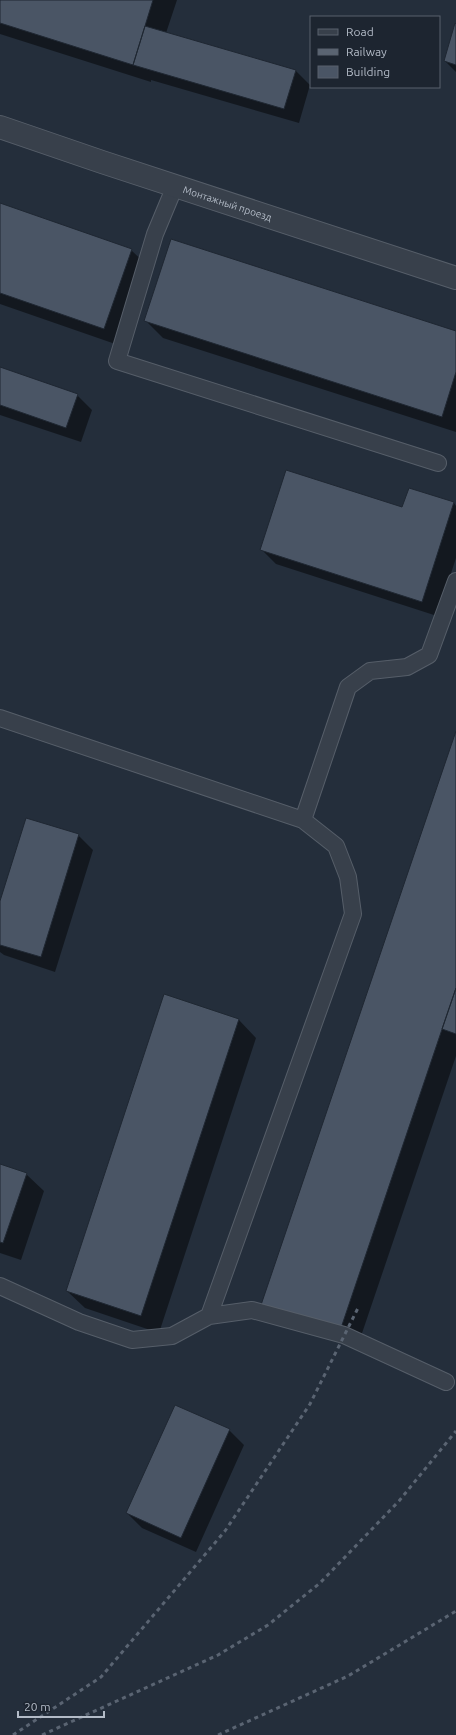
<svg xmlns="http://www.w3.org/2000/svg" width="456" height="1735" viewBox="0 0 456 1735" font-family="Ubuntu,sans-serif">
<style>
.shadow{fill:#0007}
.building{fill:#4a5565;stroke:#1f2732}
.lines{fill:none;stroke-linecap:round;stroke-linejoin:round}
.service-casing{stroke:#565e69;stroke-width:18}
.minor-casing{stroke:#565e69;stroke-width:24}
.service{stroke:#38404b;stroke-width:16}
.minor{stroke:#38404b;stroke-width:22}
.rail{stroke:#5a6472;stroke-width:3;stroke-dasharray:4 4;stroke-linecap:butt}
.labels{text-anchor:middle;stroke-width:3;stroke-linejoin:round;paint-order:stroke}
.street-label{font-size:10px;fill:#b3bbc7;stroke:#1d2530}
</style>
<rect width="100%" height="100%" fill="#242e3b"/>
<path class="shadow" d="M0 0H177L166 33 295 70 310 85 299 123 151 80V82L0 34Z
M456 25V72L445 61Z
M0 204 131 250 149 267 121 346 0 304Z
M145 320 456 332V432L163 338Z
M0 368 77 395 92 410 81 442 0 415Z
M409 489 454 503 456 506V558L437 616 276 564 261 549 403 508Z
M456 734V1056L357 1348 280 1322Z
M78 835 93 850 55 972 4 955 0 952V904Z
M165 996 239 1020 256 1038 159 1333 85 1308 67 1291Z
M0 1165 26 1174 44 1191 21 1260 0 1253Z
M229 1430 244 1445 196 1552 142 1528 127 1513Z"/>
<path class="building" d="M0 0H153L133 65 0 23Z
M455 23 456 24V65L444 61Z
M145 26 296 70 284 109 133 65Z
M0 203 132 249 104 329 0 293Z
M171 239 456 331V372L442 417 144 321Z
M0 367 78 394 66 428 0 405Z
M286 470 402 507 409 488 454 502 422 602 260 550Z
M456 731V988L340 1331 261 1305Z
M26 818 79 834 41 957 0 945V901Z
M456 988V1034L442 1029Z
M164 994 239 1019 141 1316 66 1291Z
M0 1164 27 1173 3 1243 0 1242Z
M175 1405 230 1429 181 1538 126 1513Z"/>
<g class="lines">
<defs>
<path id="service" d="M175 186 155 234 117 361 438 463
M0 718 303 820 336 846 348 877 353 914 209 1316 172 1336 132 1340 79 1322 0 1286
M303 820 348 687 370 671 407 667 429 655 456 581
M209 1316 252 1310 344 1335 446 1382"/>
<g id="minor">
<path id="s1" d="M0 127 102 162 456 278"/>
</g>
</defs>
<use href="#service" class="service-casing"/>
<use href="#minor" class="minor-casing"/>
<use href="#service" class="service"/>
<use href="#minor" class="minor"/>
<path class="rail" d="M13 1735 101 1677 225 1531 310 1404 359 1306
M42 1735 218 1655 268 1625 320 1583 399 1501 456 1431
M218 1735 348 1676 456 1611"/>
</g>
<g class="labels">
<g class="street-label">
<text dy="4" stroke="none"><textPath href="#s1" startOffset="240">Монтажный проезд</textPath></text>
</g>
</g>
<rect x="310" y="16" width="130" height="72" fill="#1d2530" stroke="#59616c"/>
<rect x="318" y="29" width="20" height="6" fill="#38404b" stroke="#59616c"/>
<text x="346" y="36" font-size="12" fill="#b3bbc7">Road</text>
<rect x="318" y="49" width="20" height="6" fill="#5a6472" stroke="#59616c"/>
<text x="346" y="56" font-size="12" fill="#b3bbc7">Railway</text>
<rect x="318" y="66" width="20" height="12" fill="#4a5565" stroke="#59616c"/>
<text x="346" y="76" font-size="12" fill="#b3bbc7">Building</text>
<path d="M18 1711v6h86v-6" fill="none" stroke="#b3bbc7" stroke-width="2"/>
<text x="24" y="1711" font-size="12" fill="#b3bbc7" stroke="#1d2530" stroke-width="3" paint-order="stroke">20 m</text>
</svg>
